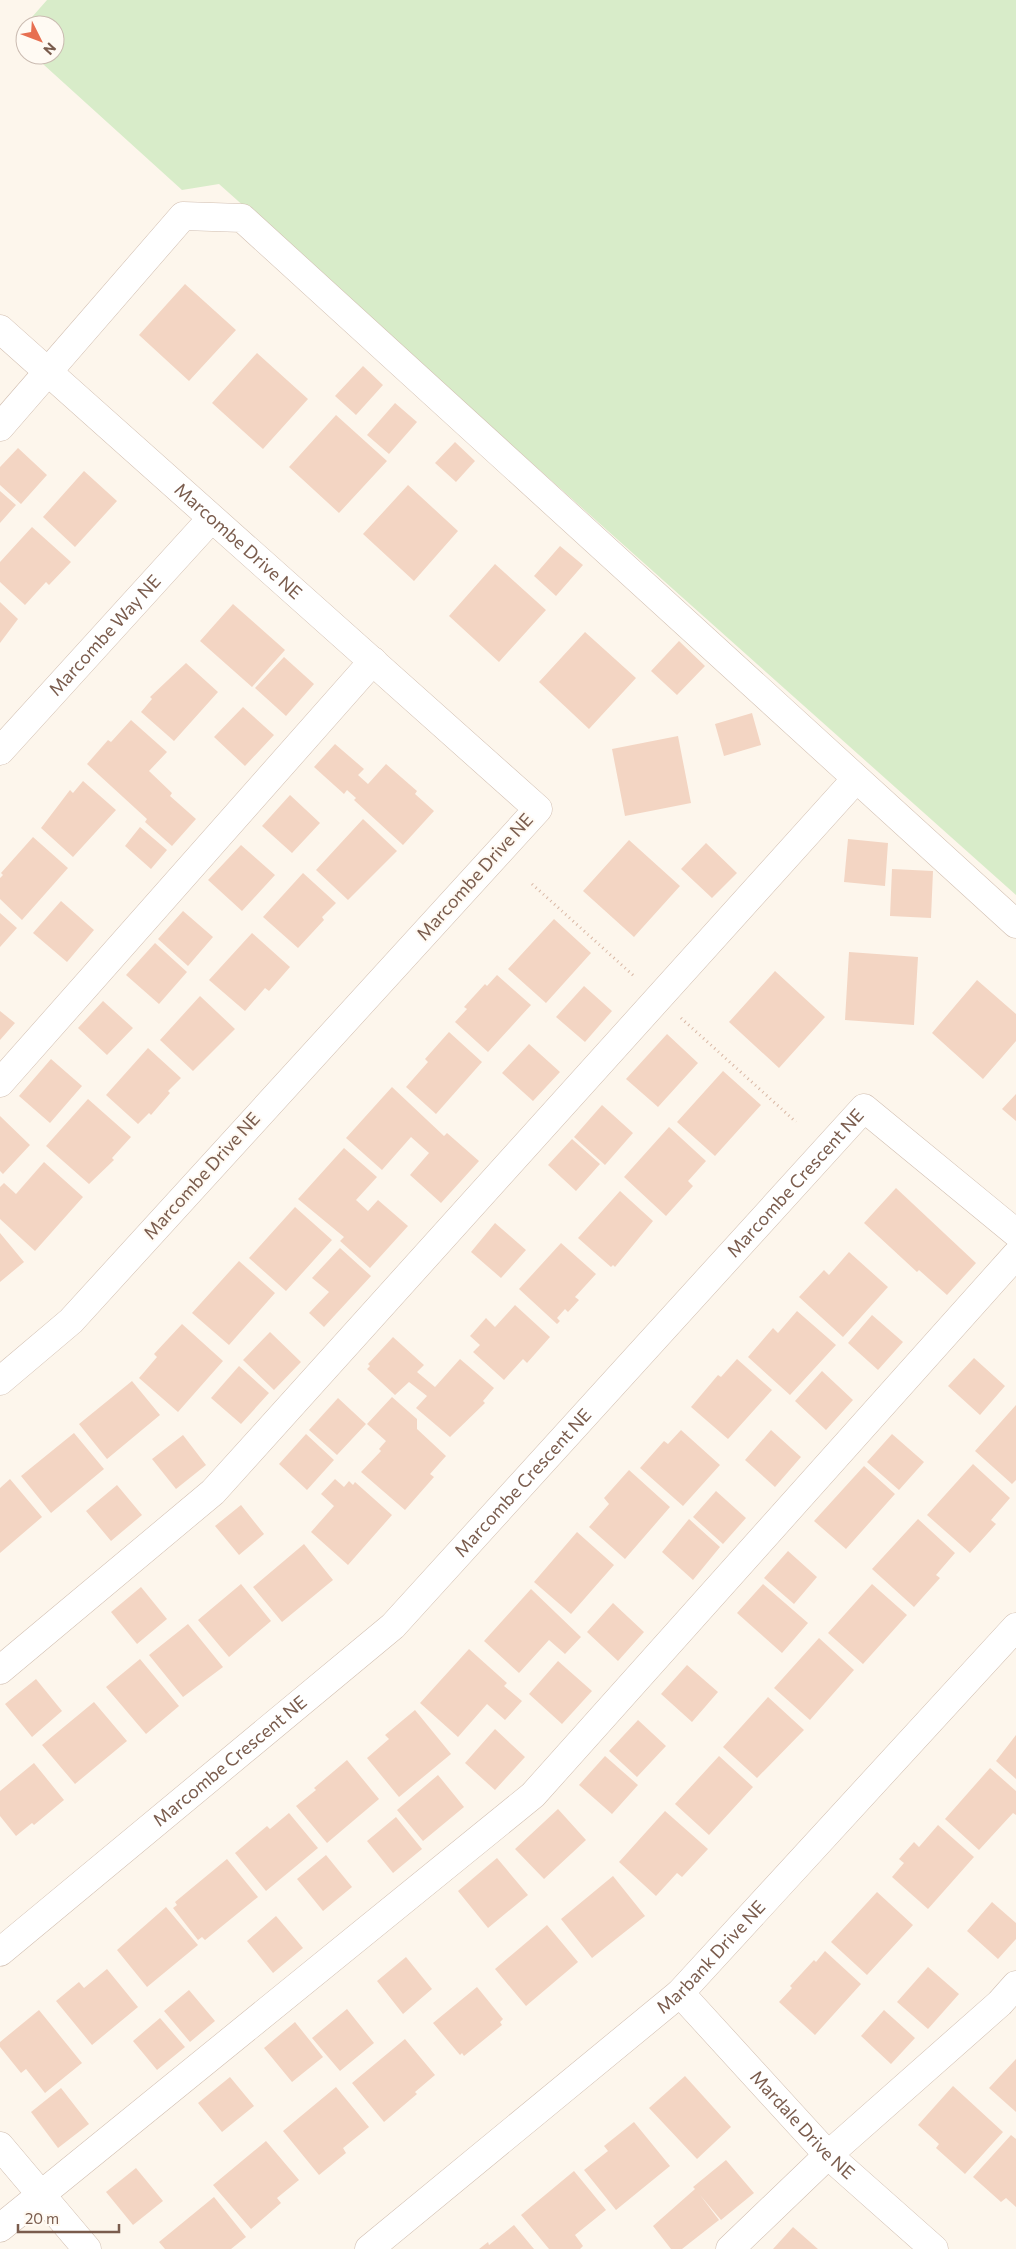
<svg xmlns="http://www.w3.org/2000/svg" width="1016" height="2249" viewBox="0 0 1016 2249" font-family="Commissioner,sans-serif">
<style>
.green{fill:#d8ecc9}
.building{fill:#f3d5c3}
.lines{fill:none;stroke-linecap:round;stroke-linejoin:round}
.minor-casing{stroke:#d1beb0;stroke-width:29}
.path{stroke:#d9b8a5;stroke-width:3;stroke-dasharray:1 4;stroke-linecap:butt}
.minor{stroke:#fff;stroke-width:28}
.labels{text-anchor:middle;stroke-width:4;stroke-linejoin:round;paint-order:stroke}
.street-label{font-size:18px;fill:#7a5c4d;stroke:#fffaf3}
</style>
<rect width="100%" height="100%" fill="#fdf6ec"/>
<path class="green" d="M47 0H1016V895L219 184 182 190 33 55H55V25H25Z"/>
<path class="building" d="M185 284 236 330 189 381 139 335Z
M257 353 308 399 263 449 212 403Z
M363 366 383 385 356 415 335 396Z
M395 403 417 422 389 454 367 435Z
M336 415 387 461 339 513 289 467Z
M455 442 475 461 456 482 435 463Z
M18 448 47 475 21 504 0 485V467Z
M84 471 117 501 75 547 43 517Z
M408 485 458 531 414 581 363 534Z
M0 491 16 505 0 523Z
M32 527 71 562 49 585 46 582 25 605 0 582V562Z
M560 546 583 565 556 596 534 576Z
M495 564 546 610 499 662 449 616Z
M0 602 18 619 0 643Z
M233 604 285 650 252 687 200 641Z
M585 632 636 678 589 729 539 682Z
M679 641 705 666 677 695 651 671Z
M284 657 314 684 286 716 255 688Z
M186 663 218 692 174 741 141 712 152 699 150 697Z
M243 707 274 735 245 766 214 737Z
M752 713 761 745 724 756 715 724Z
M131 720 167 752 149 771 172 793 170 796 196 819 172 846 145 822 147 819 87 764 108 740 111 742Z
M678 736 691 803 625 816 612 749Z
M335 744 364 769 358 775 368 784 386 764 417 791 415 794 434 811 403 845 354 800 356 798 347 790 344 794 314 767Z
M83 781 116 810 73 857 41 828 70 790 73 793Z
M290 795 320 823 292 853 262 826Z
M363 819 397 851 348 900 316 870Z
M140 827 167 850 151 869 125 846Z
M33 837 68 868 22 920 0 899V878L3 875 1 873Z
M848 839 888 843 885 886 844 882Z
M629 840 680 886 634 937 583 891Z
M706 843 737 873 712 898 681 869Z
M241 845 275 875 242 911 208 880Z
M892 869 933 871 931 918 890 916Z
M303 873 336 903 322 917 324 920 298 948 263 917Z
M61 901 94 930 67 962 33 933Z
M183 911 213 937 188 966 158 939Z
M0 913 17 928 0 947Z
M554 919 591 953 546 1003 508 969Z
M252 933 290 967 269 991 265 988 245 1011 209 980Z
M155 943 187 972 159 1004 126 975Z
M849 952 918 957 914 1025 845 1020Z
M775 971 825 1017 779 1068 729 1022Z
M497 975 531 1005 488 1052 455 1022 467 1009 464 1007 485 984 487 986Z
M977 980 1016 1014V1041L983 1079 932 1033Z
M584 986 612 1011 585 1042 556 1017Z
M200 996 235 1029 193 1071 160 1040Z
M103 1001 133 1028 107 1055 78 1028Z
M0 1011 15 1023 0 1040Z
M449 1032 482 1062 436 1114 406 1087 428 1062 425 1059Z
M667 1034 698 1063 658 1107 626 1079Z
M529 1044 560 1072 533 1101 502 1073Z
M148 1048 181 1078 168 1091 170 1093 151 1115 149 1113 138 1124 106 1095Z
M51 1059 82 1086 50 1123 19 1096Z
M723 1071 761 1105 715 1156 677 1122Z
M392 1087 444 1136 447 1133 479 1161 441 1203 410 1175 429 1153 411 1137 382 1170 346 1138Z
M1016 1094V1121L1002 1109Z
M88 1099 131 1137 112 1158 114 1160 89 1184 46 1146Z
M602 1105 633 1133 605 1165 574 1137Z
M0 1116 30 1145 3 1174 0 1171Z
M669 1127 706 1161 688 1181 693 1186 666 1216 624 1177Z
M572 1139 600 1164 576 1191 548 1165Z
M344 1148 377 1177 356 1200 368 1211 378 1200 408 1226 370 1268 340 1241 344 1237 298 1199Z
M44 1162 83 1197 35 1251 0 1219V1187L4 1183 16 1194Z
M896 1188 976 1263 947 1295 919 1270 917 1272 864 1223Z
M620 1191 653 1221 615 1267 613 1265 611 1267 578 1238Z
M295 1207 332 1240 286 1291 249 1258Z
M495 1223 526 1250 501 1278 471 1252Z
M0 1233 24 1262 0 1282Z
M561 1243 596 1274 575 1297 579 1300 568 1312 565 1309 557 1318 560 1321 557 1324 519 1289Z
M340 1248 371 1276 324 1327 309 1313 329 1292 312 1278Z
M849 1252 888 1287 843 1337 799 1297 824 1270 829 1275Z
M239 1261 275 1293 229 1345 192 1313Z
M515 1305 550 1337 527 1363 523 1359 504 1380 473 1352 480 1345 470 1336 486 1318 495 1327Z
M797 1311 836 1345 790 1395 748 1357 773 1328 778 1333Z
M872 1315 903 1342 878 1370 848 1343Z
M182 1324 223 1361 178 1412 139 1378 157 1357 154 1354Z
M270 1332 301 1362 274 1390 243 1360Z
M393 1337 424 1365 417 1372 435 1387 460 1359 494 1388 483 1401 485 1403 450 1437 416 1408 427 1396 409 1382 395 1395 367 1369 370 1366 368 1364Z
M974 1358 1005 1386 980 1415 948 1386Z
M737 1359 772 1390 728 1439 691 1407 718 1375 721 1377Z
M239 1366 269 1393 241 1424 211 1398Z
M822 1371 853 1400 826 1430 795 1401Z
M132 1381 160 1415 107 1459 79 1424Z
M392 1397 417 1419V1429L446 1456 430 1474 434 1477 405 1510 361 1472 381 1451 379 1449 386 1441 367 1424Z
M338 1398 366 1424 337 1455 309 1430Z
M1016 1405V1480L1012 1484 975 1451Z
M681 1430 720 1465 683 1506 640 1468 664 1441 668 1444Z
M771 1430 801 1457 775 1487 745 1460Z
M74 1433 104 1469 51 1513 21 1476Z
M306 1434 334 1460 307 1490 279 1464Z
M892 1434 924 1462 899 1490 867 1462Z
M183 1435 206 1465 176 1489 152 1459Z
M973 1464 1010 1498 991 1520 996 1524 970 1553 927 1515Z
M864 1466 895 1494 846 1549 814 1521Z
M629 1470 670 1507 625 1559 589 1527 609 1504 604 1498Z
M10 1479 42 1517 0 1553V1488Z
M335 1479 344 1487 349 1481 353 1485 355 1482 392 1515 348 1565 311 1532 334 1506 321 1494Z
M117 1485 142 1515 111 1541 86 1511Z
M716 1491 746 1518 723 1544 693 1517Z
M241 1505 264 1534 239 1555 215 1526Z
M689 1519 720 1547 693 1580 662 1552Z
M918 1519 955 1553 936 1575 940 1578 914 1607 872 1569Z
M577 1532 614 1565 571 1614 534 1582Z
M304 1544 333 1580 282 1622 253 1587Z
M788 1551 817 1577 794 1604 764 1578Z
M241 1584 271 1621 229 1657 198 1620Z
M763 1584 808 1623 782 1653 737 1613Z
M872 1584 907 1615 863 1664 828 1633Z
M141 1587 167 1619 137 1644 111 1612Z
M531 1589 581 1637 565 1654 549 1640 519 1673 484 1641Z
M613 1603 644 1632 618 1661 587 1632Z
M188 1624 223 1667 183 1697 149 1655Z
M819 1638 854 1670 810 1720 774 1688Z
M469 1649 507 1683 504 1686 522 1701 505 1720 487 1704 458 1737 420 1703Z
M140 1659 179 1706 146 1734 106 1687Z
M558 1661 592 1691 562 1724 529 1694Z
M687 1665 718 1692 692 1722 661 1694Z
M36 1679 62 1711 32 1737 5 1704Z
M768 1697 804 1730 757 1778 723 1747Z
M94 1702 127 1741 75 1784 42 1745Z
M415 1710 451 1754 399 1797 367 1758 389 1739 385 1735Z
M638 1720 666 1746 637 1777 609 1751Z
M495 1729 525 1757 495 1790 465 1763Z
M1016 1735V1779L996 1761Z
M605 1756 638 1785 612 1814 579 1785Z
M719 1756 753 1787 709 1835 675 1804Z
M347 1760 379 1799 327 1843 296 1806 316 1790 314 1788Z
M34 1763 64 1800 34 1825 32 1823 16 1836 0 1816V1791Z
M990 1768 1016 1791V1815L1013 1813 979 1850 945 1819Z
M438 1775 464 1807 423 1841 397 1810Z
M558 1809 586 1840 544 1879 515 1849Z
M665 1811 708 1849 682 1877 677 1873 656 1896 619 1862Z
M289 1813 318 1848 266 1891 235 1853 267 1826 270 1829Z
M396 1817 422 1849 393 1873 367 1841Z
M938 1825 974 1857 928 1909 892 1877 904 1863 899 1859 914 1842 919 1847Z
M326 1855 352 1887 323 1911 297 1879Z
M497 1858 528 1895 488 1928 458 1891Z
M227 1859 258 1897 205 1940 202 1937 198 1940 173 1908 177 1905 175 1902Z
M613 1876 645 1916 592 1958 561 1919Z
M877 1892 913 1925 867 1975 831 1942Z
M992 1902 1016 1923V1939L998 1959 967 1931Z
M166 1907 198 1945 147 1987 117 1950Z
M276 1916 303 1948 273 1973 247 1941Z
M547 1925 578 1962 526 2006 495 1969Z
M825 1951 861 1984 815 2035 779 2002 792 1988 790 1986 814 1960 816 1962Z
M406 1957 432 1989 403 2014 377 1981Z
M928 1967 959 1994 928 2029 897 2002Z
M107 1969 138 2007 92 2045 56 2001 79 1982 84 1988Z
M477 1987 503 2019 500 2022 502 2025 464 2056 462 2053 460 2055 433 2023Z
M189 1990 215 2021 190 2042 164 2011Z
M347 2009 374 2043 340 2071 312 2038Z
M39 2010 82 2063 45 2093 26 2069 21 2073 0 2047V2042Z
M884 2010 915 2038 891 2064 861 2036Z
M160 2018 185 2047 157 2070 133 2041Z
M295 2022 323 2057 292 2082 264 2048Z
M405 2039 435 2075 415 2092 417 2094 384 2122 352 2083Z
M1016 2059V2112L989 2088Z
M685 2076 731 2127 697 2159 649 2108Z
M230 2077 254 2106 222 2132 198 2103Z
M953 2086 1003 2132 965 2174 936 2148 939 2144 918 2125Z
M336 2087 369 2127 343 2148 346 2153 319 2175 283 2131Z
M61 2088 89 2124 58 2148 31 2112Z
M634 2122 670 2166 616 2210 584 2170 608 2151 604 2146Z
M1011 2135 1016 2139V2207L1006 2198 1001 2202 973 2177Z
M266 2141 299 2180 277 2198 281 2203 251 2229 213 2185Z
M726 2160 754 2193 721 2220 700 2195 719 2220 682 2249H671L653 2226 695 2189 693 2187Z
M136 2168 163 2201 133 2225 106 2192Z
M574 2171 606 2210 575 2235 583 2246 580 2249H549L521 2215Z
M214 2197 246 2237 231 2249H165L159 2242Z
M514 2225 534 2249H479L488 2242 489 2245Z
M793 2227 818 2249H773Z"/>
<g class="lines">
<defs>
<g id="minor">
<path id="s1" d="M0 329 538 809 71 1321 0 1381"/>
<path d="M0 427 183 216 242 218 1016 924"/>
<path id="s2" d="M0 751 211 519"/>
<path d="M0 1083 373 661"/>
<path d="M0 1670 213 1492 856 779"/>
<path id="s3" d="M0 1952 393 1626 864 1108 1016 1233"/>
<path id="s4" d="M680 1993 828 2155 934 2249"/>
<path d="M0 2146 87 2249"/>
<path d="M0 2228 533 1795 1016 1255"/>
<path id="s5" d="M369 2249 680 1993 1016 1627"/>
<path d="M730 2249 828 2155 1000 2003 1016 1985"/>
</g>
</defs>
<use href="#minor" class="minor-casing"/>
<path class="path" d="M532 884 635 977
M681 1018 796 1122"/>
<use href="#minor" class="minor"/>
</g>
<g class="labels">
<g class="street-label">
<text dy="6" stroke="none"><textPath href="#s1" startOffset="319">Marcombe Drive NE</textPath></text>
<text dy="6" stroke="none"><textPath href="#s2" startOffset="156">Marcombe Way NE</textPath></text>
<text transform="translate(475 877) rotate(-48)" y="6">Marcombe Drive NE</text>
<text transform="translate(202 1176) rotate(-48)" y="6">Marcombe Drive NE</text>
<text dy="6" stroke="none"><textPath href="#s3" startOffset="1109">Marcombe Crescent NE</textPath></text>
<text dy="6" stroke="none"><textPath href="#s3" startOffset="704">Marcombe Crescent NE</textPath></text>
<text dy="6" stroke="none"><textPath href="#s3" startOffset="299">Marcombe Crescent NE</textPath></text>
<text dy="6" stroke="none"><textPath href="#s5" startOffset="450">Marbank Drive NE</textPath></text>
<text dy="6" stroke="none"><textPath href="#s4" startOffset="180">Mardale Drive NE</textPath></text>
</g>
</g>
<g transform="translate(40 40) rotate(132)"><circle r="24" fill="#fffaf3" stroke="#cabbb1"/>
<path d="M0-4L9 19L0 12L-9 19Z" fill="#e76f51"/>
<text y="-8" font-size="14" font-weight="bold" text-anchor="middle" fill="#7a5c4d">N</text>
</g>
<path d="M18 2224v8h101v-8" fill="none" stroke="#7a5c4d" stroke-width="2.5"/>
<text x="25" y="2224" font-size="15" fill="#7a5c4d" stroke="#fffaf3" stroke-width="4" paint-order="stroke">20 m</text>
</svg>
